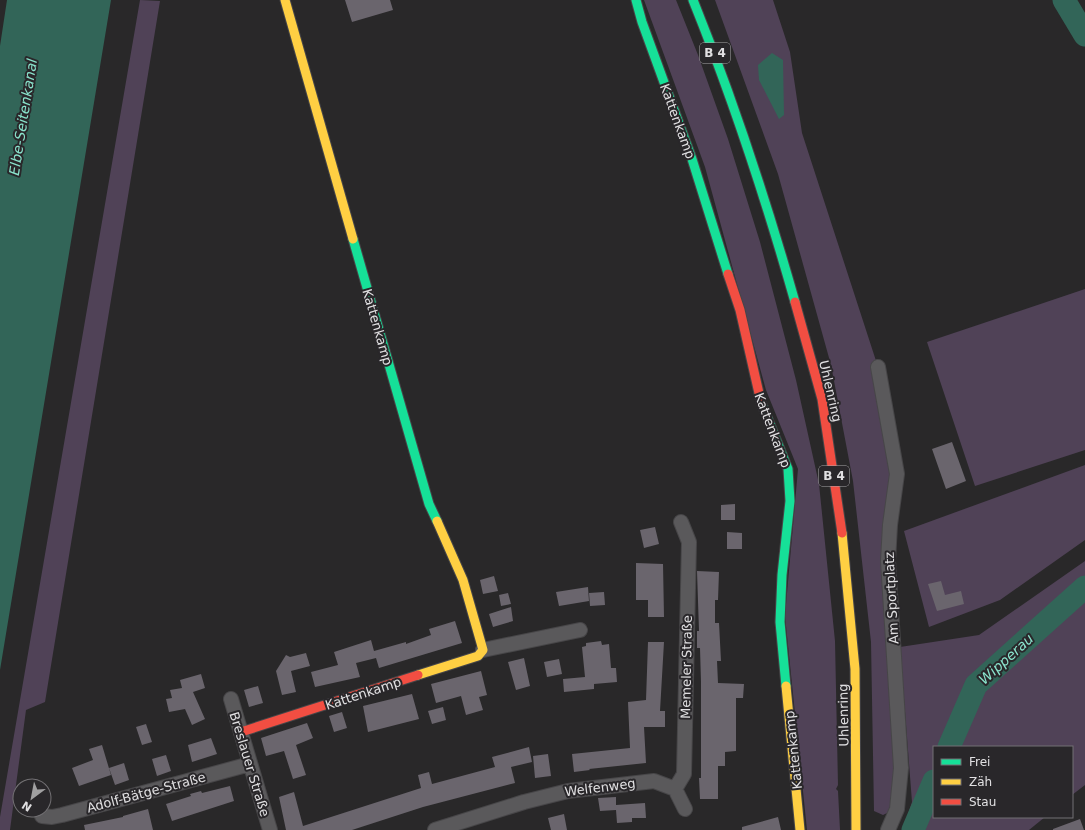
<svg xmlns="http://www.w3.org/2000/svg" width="1085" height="830" viewBox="0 0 1085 830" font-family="'DejaVu Sans',sans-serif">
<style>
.green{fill:#504257}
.water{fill:#326558}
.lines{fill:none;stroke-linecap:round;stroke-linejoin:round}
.river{stroke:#326558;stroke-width:23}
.building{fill:#6a656d}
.street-casing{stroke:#474648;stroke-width:16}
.fast-casing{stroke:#474648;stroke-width:11}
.slow-casing{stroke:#474648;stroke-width:11}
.jam-casing{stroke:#474648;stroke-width:11}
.street{stroke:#5a595b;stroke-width:14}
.fast{stroke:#16e098;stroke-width:9}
.slow{stroke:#ffcf43;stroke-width:9}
.jam{stroke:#f24e42;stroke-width:9}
.labels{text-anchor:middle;stroke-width:4;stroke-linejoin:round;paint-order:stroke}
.shield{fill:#29272a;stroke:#aaa8ab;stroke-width:1}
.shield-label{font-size:12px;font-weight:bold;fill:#e1e0e2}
.street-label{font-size:13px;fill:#e1e0e2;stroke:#29272a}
.water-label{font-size:14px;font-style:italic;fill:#8ae4cd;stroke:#29272a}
</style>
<rect width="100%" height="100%" fill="#292829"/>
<path class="green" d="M140 0 160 1 45 702 26 710 10 830H0V817Z
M644 0H676L698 55 728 139 760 242 796 380 819 484 835 641 838 785 836 789 838 791 840 830H807L785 616 798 469 766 390 705 167Z
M715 0H773L790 52 802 133 878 367 889 463 899 674 893 800 889 812 883 815 874 811 871 642 853 481 831 365 778 174Z
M1085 289V450L975 486 927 342Z
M1085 465V540L1000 600 929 627 904 531Z
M1085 561V785L1072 795V747H934V817H1045L1029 830H903L912 802 900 647 979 635Z"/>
<path class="water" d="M7 0H111L0 670V46Z
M772 53 783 60 784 115 779 119 759 80 758 65Z"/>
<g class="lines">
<path class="river" d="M1064 0 1085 35
M949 747 976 685 1085 587
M913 830 934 781"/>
</g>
<path class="building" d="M345 0H390L393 10 352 22Z
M952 442 966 481 946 489 932 449Z
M735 504V520H721V505Z
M655 527 659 544 644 548 640 530Z
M727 532 742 533V549H727Z
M636 563 663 564 664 617H648V600H636Z
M697 571 719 572 718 600H715V623H719L721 661H717L718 683 744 684 743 698H736V751L725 752V766H718V799H700L699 778H701V682L700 648H697V631H699Z
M494 576 498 591 483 594 480 580Z
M941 581 945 595 961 591 964 604 937 611 928 584Z
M588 587 589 601 559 606 556 592Z
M604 592 605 605 590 606 589 593Z
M508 593 511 604 501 606 499 595Z
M511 607 513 621 493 627 489 614Z
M455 621 462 643 379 668 376 658 356 663 360 677 315 687 311 672 338 665 334 652 371 640 374 651 406 642V644L431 635 429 629Z
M601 641 602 645 609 644 611 668H616L617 682 594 684V689L564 692 563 679 585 677 582 647 586 646V643Z
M648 642H664L660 711H665V727H644L646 763 589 769 590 770 574 772 572 754 630 748 628 702 646 700Z
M306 653 310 666 291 671 296 692 282 695 276 671 286 655 290 657Z
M524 658 530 686 516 690 508 662Z
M559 659 562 674 547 677 544 662Z
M481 671 487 695 479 697 483 710 466 715 461 696 436 703 431 684Z
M201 674 205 688 193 692 205 719 192 725 185 709 169 712 166 699 172 698 170 690 182 688 180 680Z
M258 686 263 703 249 707 244 690Z
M412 694 419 719 368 732 363 706Z
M443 707 446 720 432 724 428 711Z
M342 712 347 728 334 732 329 716Z
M307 723 313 738 296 745 306 775 293 779 284 751 266 756 261 738Z
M146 724 152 742 142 745 136 727Z
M211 738 217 754 192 762 188 745Z
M102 745 111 775 79 786 72 768 93 760 89 749Z
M529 747 532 762 511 767 515 783 423 807 352 830H286L279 797 294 792 303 826 421 788 418 775 429 772 432 784 495 767 492 757Z
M548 754 551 776 535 778 533 756Z
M166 755 171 771 157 776 152 759Z
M124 763 129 780 115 785 109 768Z
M230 786 234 801 172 821 166 804 191 796 190 794 201 791 202 793Z
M616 797V805L645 803 646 818H632V822L617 823 616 810 600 811 598 798Z
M148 809 153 830H85L84 825 123 817V816Z
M564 814 567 830H551L548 818Z
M778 817 781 830H742V827Z
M1080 819 1084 830H1053V829Z"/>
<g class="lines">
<defs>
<path id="street" d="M878 367 897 474 890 525 888 561 901 768 897 809 888 830
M681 522 689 542 684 774 675 789 685 809
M483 650 580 630
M231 699 270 830
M42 816 52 817 62 815 250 764
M435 830 524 802 568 791 654 781 675 789"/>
<path id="fast" d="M636 0 642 22 692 159 728 274
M693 0C733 99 766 200 795 302
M353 239 429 504 437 521
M761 402 788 469 790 501 782 575 780 622 786 686"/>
<path id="slow" d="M285 0 353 239
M842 533 855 669 856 830
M418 675 478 656 483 650 463 580 437 521
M786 686 800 830"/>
<path id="jam" d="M728 274 740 310 761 402
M795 302 822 399 842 533
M241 732 418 675"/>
</defs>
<use href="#street" class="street-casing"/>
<use href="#fast" class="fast-casing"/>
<use href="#slow" class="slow-casing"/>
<use href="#jam" class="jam-casing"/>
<use href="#street" class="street"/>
<use href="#fast" class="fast"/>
<use href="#slow" class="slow"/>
<use href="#jam" class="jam"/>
</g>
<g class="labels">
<g class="shield">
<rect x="700" y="43" width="30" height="20" rx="3"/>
<rect x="819" y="466" width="30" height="20" rx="3"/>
</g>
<g class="shield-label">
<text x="715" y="57">B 4</text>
<text x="834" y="480">B 4</text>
</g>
<g class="street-label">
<text transform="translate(678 121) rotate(70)" y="5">Kattenkamp</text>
<text transform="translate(378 327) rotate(74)" y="5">Kattenkamp</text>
<text transform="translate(831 391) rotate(77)" y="5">Uhlenring</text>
<text transform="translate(773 430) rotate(69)" y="5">Kattenkamp</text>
<text transform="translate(891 598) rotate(-93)" y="5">Am Sportplatz</text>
<text transform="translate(686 667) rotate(-89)" y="5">Memeler Straße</text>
<text transform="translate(363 693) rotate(-18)" y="5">Kattenkamp</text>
<text transform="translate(843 715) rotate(-91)" y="5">Uhlenring</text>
<text transform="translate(793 750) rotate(-96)" y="5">Kattenkamp</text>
<text transform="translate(250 764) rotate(73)" y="5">Breslauer Straße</text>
<text transform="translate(600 787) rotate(-7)" y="5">Welfenweg</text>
<text transform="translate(146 792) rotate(-15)" y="5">Adolf-Bätge-Straße</text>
</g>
<g class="water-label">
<text transform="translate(23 117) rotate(-81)" y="5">Elbe-Seitenkanal</text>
<text transform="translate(1006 659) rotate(-42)" y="5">Wipperau</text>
</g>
</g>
<rect x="933" y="746" width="140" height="72" fill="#29272a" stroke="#737174"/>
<rect x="941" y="759" width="20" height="6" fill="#16e098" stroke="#737174"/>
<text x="969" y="766" font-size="12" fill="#e1e0e2">Frei</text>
<rect x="941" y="779" width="20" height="6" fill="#ffcf43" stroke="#737174"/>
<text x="969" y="786" font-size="12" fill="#e1e0e2">Zäh</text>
<rect x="941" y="799" width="20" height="6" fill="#f24e42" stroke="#737174"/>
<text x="969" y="806" font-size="12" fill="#e1e0e2">Stau</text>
<g transform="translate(32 798) rotate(212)"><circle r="19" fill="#29272a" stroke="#737174"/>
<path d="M0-3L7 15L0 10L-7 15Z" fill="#a1a0a1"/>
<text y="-6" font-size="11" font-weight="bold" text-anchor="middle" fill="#e1e0e2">N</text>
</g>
</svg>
